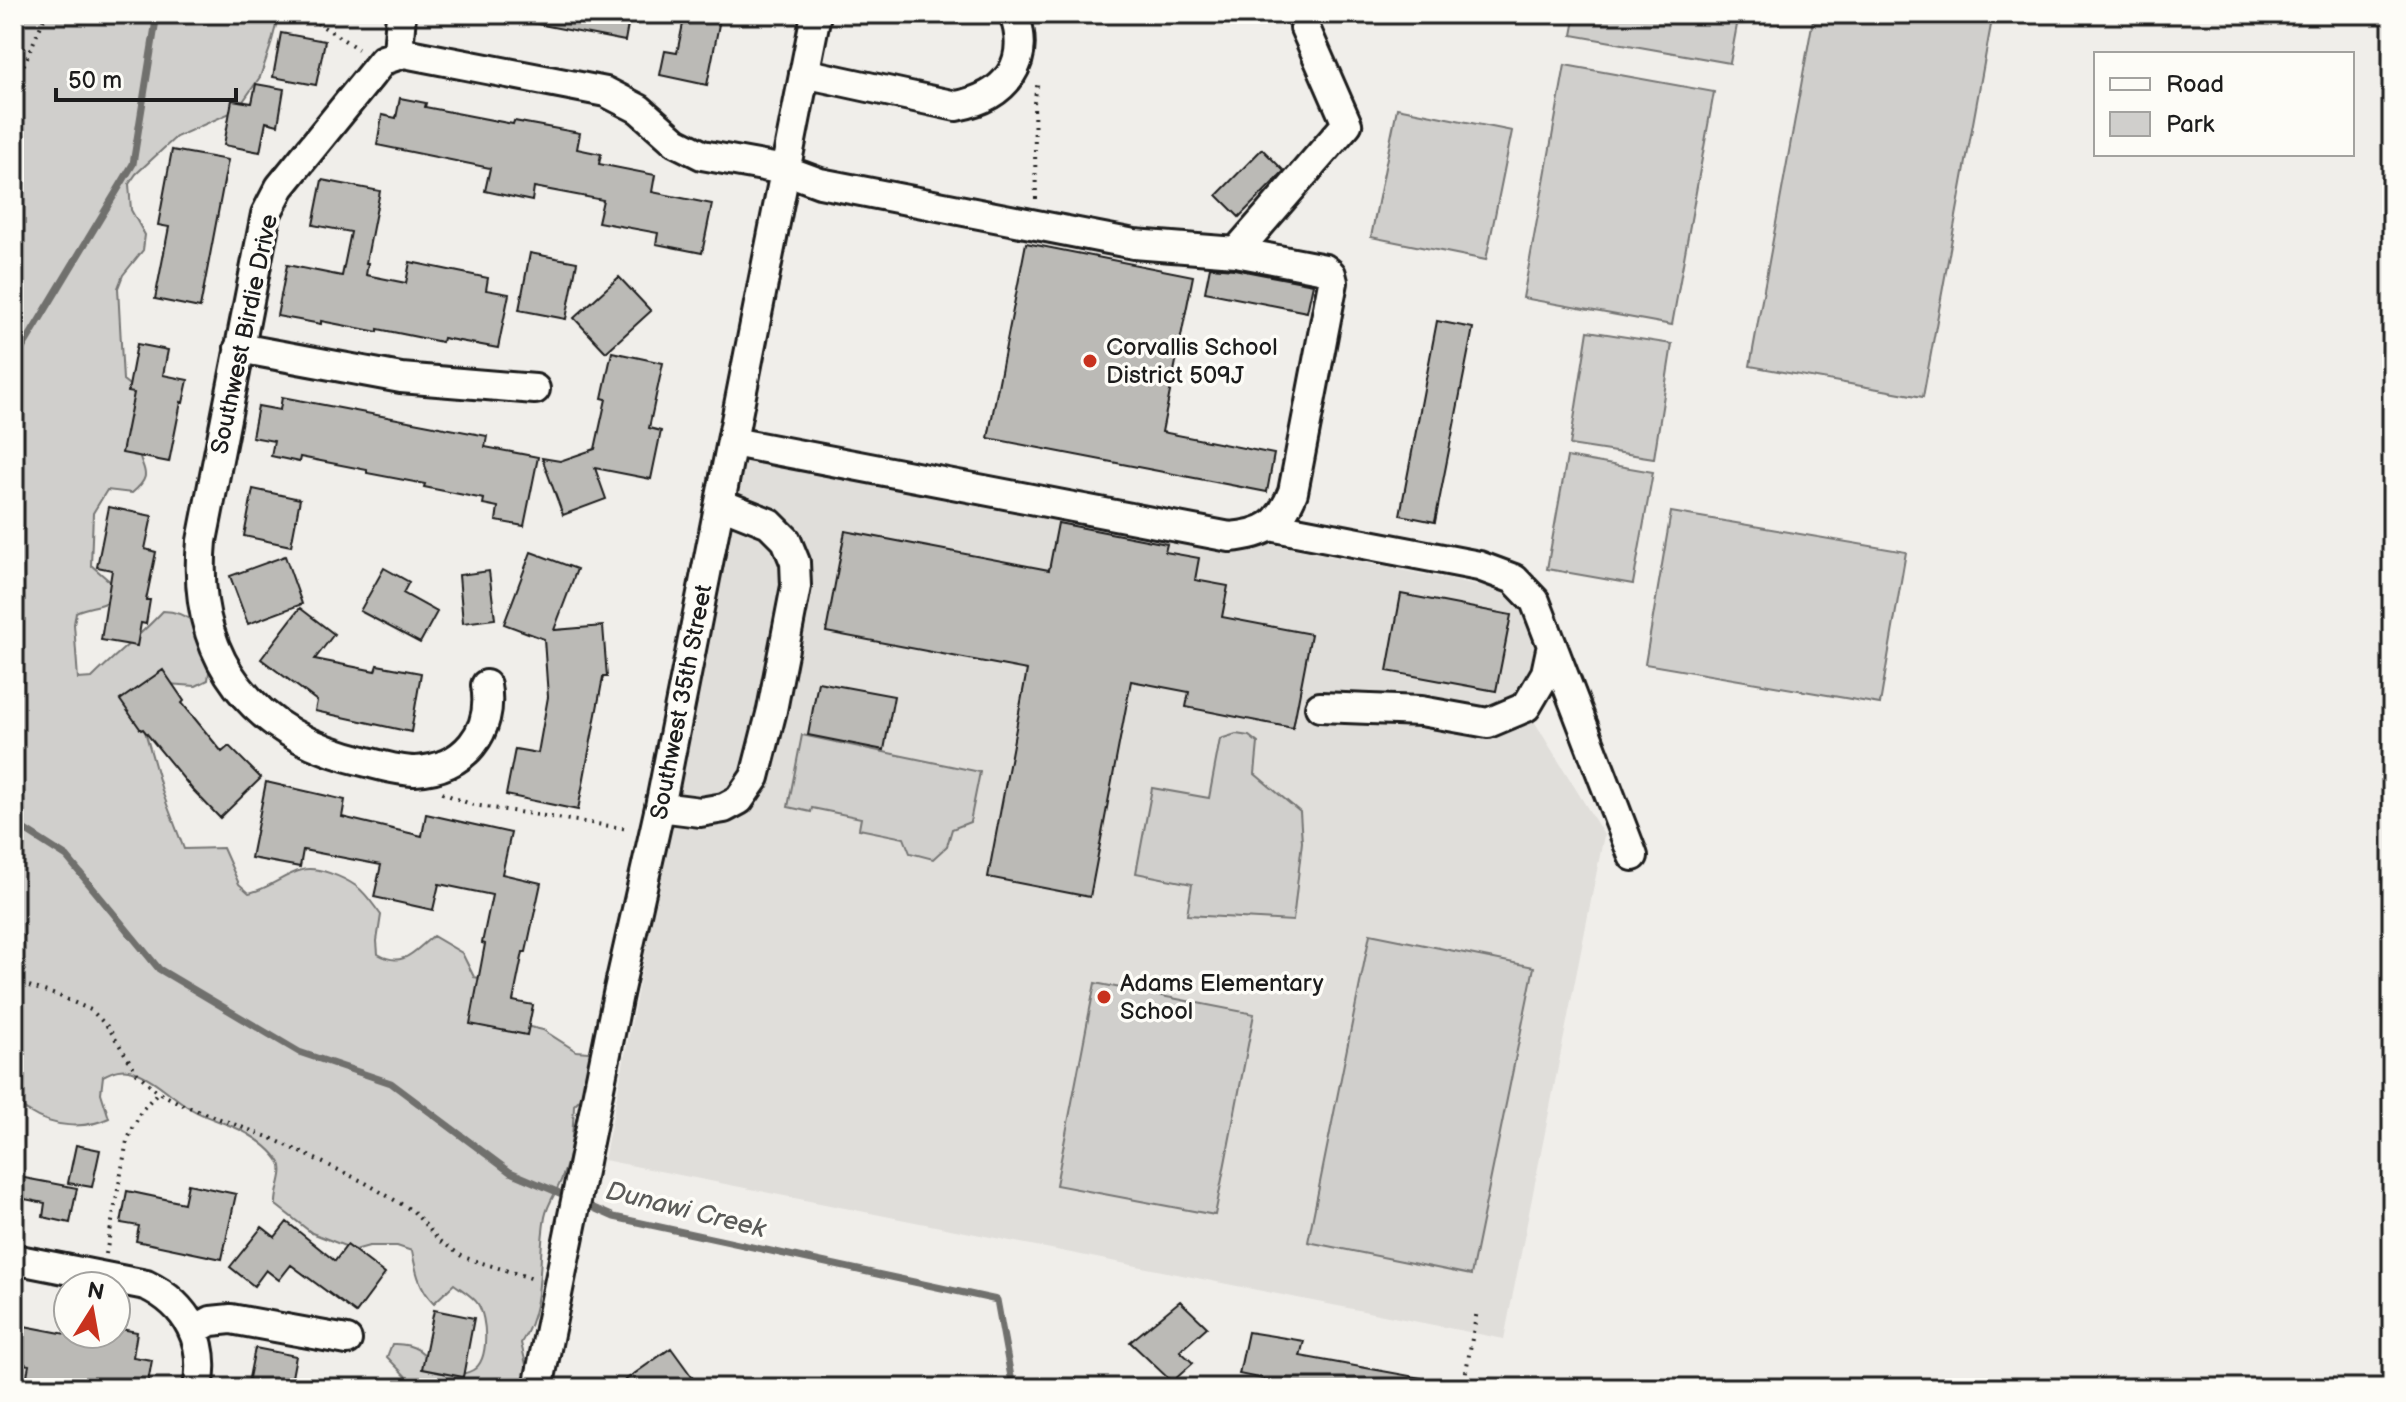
<svg xmlns="http://www.w3.org/2000/svg" width="2406" height="1402" viewBox="0 0 2406 1402" font-family="'Balsamiq Sans',sans-serif">
<style>
.built{fill:#e0deda}
.green{fill:#d0cfcc;stroke:#767674;stroke-width:2}
.lines{fill:none;stroke-linecap:round;stroke-linejoin:round}
.stream{stroke:#706f6d;stroke-width:7}
.building{fill:#bbbab6;stroke:#1c1c1c;stroke-width:2}
.minor-casing{stroke:#1c1c1c;stroke-width:34}
.path{stroke:#1c1c1c;stroke-width:4;stroke-dasharray:2 6;stroke-linecap:butt}
.minor{stroke:#fdfcf7;stroke-width:28}
.poi-dot{fill:#c8321e;stroke:#fdfcf7;stroke-width:3}
.labels{text-anchor:middle;stroke-width:7;stroke-linejoin:round;paint-order:stroke}
.street-label{font-size:24px;fill:#1c1c1c;stroke:#fdfcf7}
.poi-label{font-size:24px;fill:#1c1c1c;stroke:#fdfcf7;text-anchor:start}
.water-label{font-size:26px;font-style:italic;fill:#5b5b59;stroke:#fdfcf7}
</style>
<rect width="100%" height="100%" fill="#f0eeea"/>
<filter id="ink" filterUnits="userSpaceOnUse"><feTurbulence type="fractalNoise" baseFrequency=".0125" numOctaves="2"/><feDisplacementMap in="SourceGraphic" scale="16" xChannelSelector="R" yChannelSelector="G"/><feConvolveMatrix kernelMatrix="1 2 1 2 8 2 1 2 1" color-interpolation-filters="sRGB"/></filter>
<g filter="url(#ink)">
<path class="built" d="M747 441 1544 598 1523 703 1604 835 1504 1339 604 1160Z"/>
<path class="green" d="M14 14H279L270 48 260 77 237 110 176 137 136 174 129 184 131 210 145 235 143 250 123 275 118 288 123 380 133 388 147 409C145 420 137 436 138 447 140 470 156 473 132 493L107 490 93 513 91 565 114 585 115 597C102 608 91 605 76 612L74 624 78 679 92 678C115 655 141 635 163 611 185 611 210 629 211 654 211 662 209 671 208 680L196 686 167 684 145 731 163 794 184 849 223 848 239 884 249 893C268 889 283 875 302 870 317 866 343 877 356 886 366 893 374 906 381 915L377 941 378 954C403 969 414 951 433 936L462 953 474 977 486 979 489 1028 530 1027 543 1030 576 1051 589 1052 600 1058 593 1086 574 1105C573 1130 572 1154 562 1178 557 1192 548 1202 545 1217 537 1260 546 1305 521 1343L527 1369 526 1383 517 1388H417L387 1357 392 1344C414 1343 427 1352 436 1372 446 1374 463 1376 473 1370 490 1360 487 1318 478 1304 473 1296 462 1290 454 1284L434 1303C419 1288 416 1272 412 1251L397 1246H369L355 1250 312 1233 276 1205C275 1191 285 1174 280 1163 274 1152 259 1140 248 1134 230 1123 209 1120 191 1109 172 1097 154 1078 133 1071 122 1067 113 1071 103 1076L101 1093 109 1118C84 1130 52 1127 29 1112 23 1109 19 1104 14 1100Z
M1576 14H1739L1730 63 1572 35Z
M1814 14H1993L1923 397 1750 366Z
M1565 65 1714 92 1672 325 1523 298Z
M1397 108 1512 131 1486 260 1371 237Z
M1588 331 1672 344 1654 458 1570 445Z
M1567 457 1653 472 1633 584 1547 569Z
M1671 512 1906 552 1880 704 1645 664Z
M1236 734 1249 736 1258 743 1255 774 1300 812 1302 842 1293 921 1187 915 1192 884 1136 873 1152 788 1209 798 1220 739Z
M802 735 980 772 970 822 952 829 947 846 933 859 910 853 904 838 859 829 861 818 812 808 811 812 788 807Z
M1370 934 1534 967 1471 1275 1308 1242Z
M1095 983 1254 1014 1215 1215 1056 1185Z"/>
<g class="lines">
<path class="stream" d="M14 362 133 164 157 14
M14 823 67 857 159 969 299 1052 391 1083 510 1172 569 1197
M580 1202 614 1217 997 1300 1013 1388"/>
</g>
<path class="building" d="M533 14H630L625 41 532 23Z
M685 14H721L707 85 660 75 665 51 677 53Z
M281 33 325 41 316 85 273 77Z
M256 84 284 89 278 125 266 122 260 152 224 145 232 100 252 103Z
M400 98 426 103 425 107 513 124 514 121 580 133 577 149 601 154 599 164 655 175 652 192 712 204 702 253 656 244 658 233 598 222 603 200 534 187 532 201 485 191 490 168 377 145 382 115 396 118Z
M1262 149 1284 171 1239 217 1217 195Z
M172 150 228 160 200 308 155 299 169 227 158 225Z
M322 180 380 191 366 263H368L366 275 406 283 410 262 488 278 486 290 509 294 498 348 443 338 442 342 378 329V332L321 321V324L277 316 287 265 342 276 351 232 313 225Z
M1026 243 1193 276 1162 432 1274 454 1267 492 988 438Z
M530 253 577 262 566 319 519 310Z
M1210 267 1234 269 1313 284 1307 312 1205 292Z
M619 277 651 311 606 352 574 318Z
M1437 321 1473 328 1435 522 1400 515Z
M137 344 168 350 163 375 188 380 183 403 181 402 169 462 122 453 134 393 128 392Z
M612 352 663 363 649 428 661 431 651 479 595 468 606 499 563 515 542 458 560 461 595 449 606 399 602 398Z
M282 397 487 436 485 447 538 457 524 526 496 521 498 507 483 504 484 499 424 487 425 484 367 473V470L300 457 299 462 271 456 274 441 252 437 258 406 280 410Z
M253 489 300 499 291 546 244 536Z
M109 507 152 516 145 549 156 552 146 600H150L146 624 141 623 137 646 101 640 112 570 97 567Z
M1058 523 1167 544 1165 552 1199 558 1195 580 1228 586 1222 617 1311 634 1293 728 1186 707 1189 692 1131 681 1090 897 988 877 1027 670 826 632 845 531 1049 570Z
M531 552 577 569 554 630 603 626 607 677H603L578 810 506 795 515 749 538 753 548 697 544 639 504 624Z
M285 556 302 604 248 624 230 576Z
M384 568 409 582 403 593 437 612 420 643 360 611Z
M489 571 495 619 463 623 459 575Z
M1401 594 1511 615 1496 691 1387 671Z
M300 608 334 634 315 659 375 671 377 665 421 673 411 732 315 711 317 701 261 659Z
M163 670 184 701 182 703 222 752 229 746 261 778 220 818 192 789 143 729 141 730 120 700Z
M818 682 894 696 884 750 808 735Z
M266 782 345 800 342 817 422 836 426 814 511 833 502 874 541 883 526 952H523L513 1001 533 1005 527 1035 470 1024 485 944 482 943 492 895 439 884 433 910 374 897 381 865 303 850 300 867 251 858Z
M76 1145 100 1150 92 1187 68 1183Z
M14 1176 77 1188 70 1223 43 1217 45 1203 14 1197Z
M188 1184 236 1194 222 1259 136 1241 139 1226 121 1223 127 1191 184 1203Z
M287 1222 335 1261 347 1245 385 1274 356 1313 291 1265 279 1280 266 1270 254 1286 230 1267 262 1227 275 1237Z
M1180 1301 1207 1327 1180 1351 1193 1363 1172 1382 1130 1342Z
M434 1310 474 1318 463 1377 422 1369Z
M14 1324 66 1334H116V1328L137 1332 133 1357 152 1360 147 1388H60L26 1381 29 1365 14 1362Z
M1248 1332 1304 1341 1300 1356 1421 1378 1420 1388H1307L1239 1374Z
M255 1348 296 1356 290 1388H247Z
M671 1348 700 1388H614Z"/>
<g class="lines">
<defs>
<path id="minor" d="M398 53 401 14
M804 73 956 106C1005 97 1032 64 1014 14
M1236 252 1347 124 1305 28
M239 348 401 378 535 389
M1270 526 1479 566 1514 579 1535 601 1633 856
M486 685C494 732 464 769 415 771 399 771 383 766 367 762 253 736 191 660 202 541L266 214 280 187 383 60 404 53 606 92 639 109 676 142 702 155 785 170 820 183 1134 244 1236 252 1325 269 1331 274 1333 282 1293 492C1280 525 1265 534 1230 537L733 442
M1320 707 1421 711 1488 723 1526 707 1546 673 1552 645
M660 807 700 812 724 808 739 800 755 777 772 710 796 586 795 562 786 540 769 523 721 504
M14 1259 146 1285C188 1305 207 1342 198 1388
M194 1330 211 1321 231 1319 347 1340
M538 1388 618 994 660 807 816 14"/>
</defs>
<use href="#minor" class="minor-casing"/>
<path class="path" d="M270 14 316 22 358 49
M14 87 46 14
M1036 199 1034 103 1038 81
M442 793 473 805 629 829
M14 981 59 996 91 1010 108 1027 137 1073 158 1092 181 1104 273 1139 364 1182 413 1211 439 1240 463 1257 534 1279
M106 1254 127 1141 141 1111 158 1092
M1463 1388 1477 1311"/>
<use href="#minor" class="minor"/>
</g>
</g>
<g class="poi-dot">
<circle cx="1090" cy="361" r="8"/>
<circle cx="1104" cy="997" r="8"/>
</g>
<g class="labels">
<g class="street-label">
<text transform="translate(244 334) rotate(-78)" y="8">Southwest Birdie Drive</text>
<text transform="translate(681 702) rotate(-79)" y="8">Southwest 35th Street</text>
</g>
<g class="poi-label">
<text x="1106" y="355">Corvallis School<tspan x="1106" dy="28">District 509J</tspan></text>
<text x="1120" y="991">Adams Elementary<tspan x="1120" dy="28">School</tspan></text>
</g>
<g class="water-label">
<text transform="translate(686 1209) rotate(14)" y="9">Dunawi Creek</text>
</g>
</g>
<rect width="2406" height="1402" fill="none" stroke="#fdfcf7" stroke-width="48"/>
<rect x="24" y="24" width="2358" height="1354" fill="none" stroke="#1c1c1c" stroke-width="3" filter="url(#ink)"/>
<rect x="2094" y="52" width="260" height="104" fill="#fdfcf7" stroke="#a3a29f" stroke-width="2"/>
<rect x="2110" y="78" width="40" height="12" fill="#fdfcf7" stroke="#a3a29f" stroke-width="2"/>
<text x="2166" y="92" font-size="24" fill="#1c1c1c">Road</text>
<rect x="2110" y="112" width="40" height="24" fill="#d0cfcc" stroke="#a3a29f" stroke-width="2"/>
<text x="2166" y="132" font-size="24" fill="#1c1c1c">Park</text>
<g transform="translate(92 1310) rotate(11)"><circle r="38" fill="#fdfcf7" stroke="#a3a29f" stroke-width="2"/>
<path d="M0-6L14 30L0 20L-14 30Z" fill="#c8321e"/>
<text y="-12" font-size="22" font-weight="bold" text-anchor="middle" fill="#1c1c1c">N</text>
</g>
<path d="M56 88v12h180v-12" fill="none" stroke="#1c1c1c" stroke-width="4"/>
<text x="68" y="88" font-size="24" fill="#1c1c1c" stroke="#fdfcf7" stroke-width="6" paint-order="stroke">50 m</text>
</svg>
